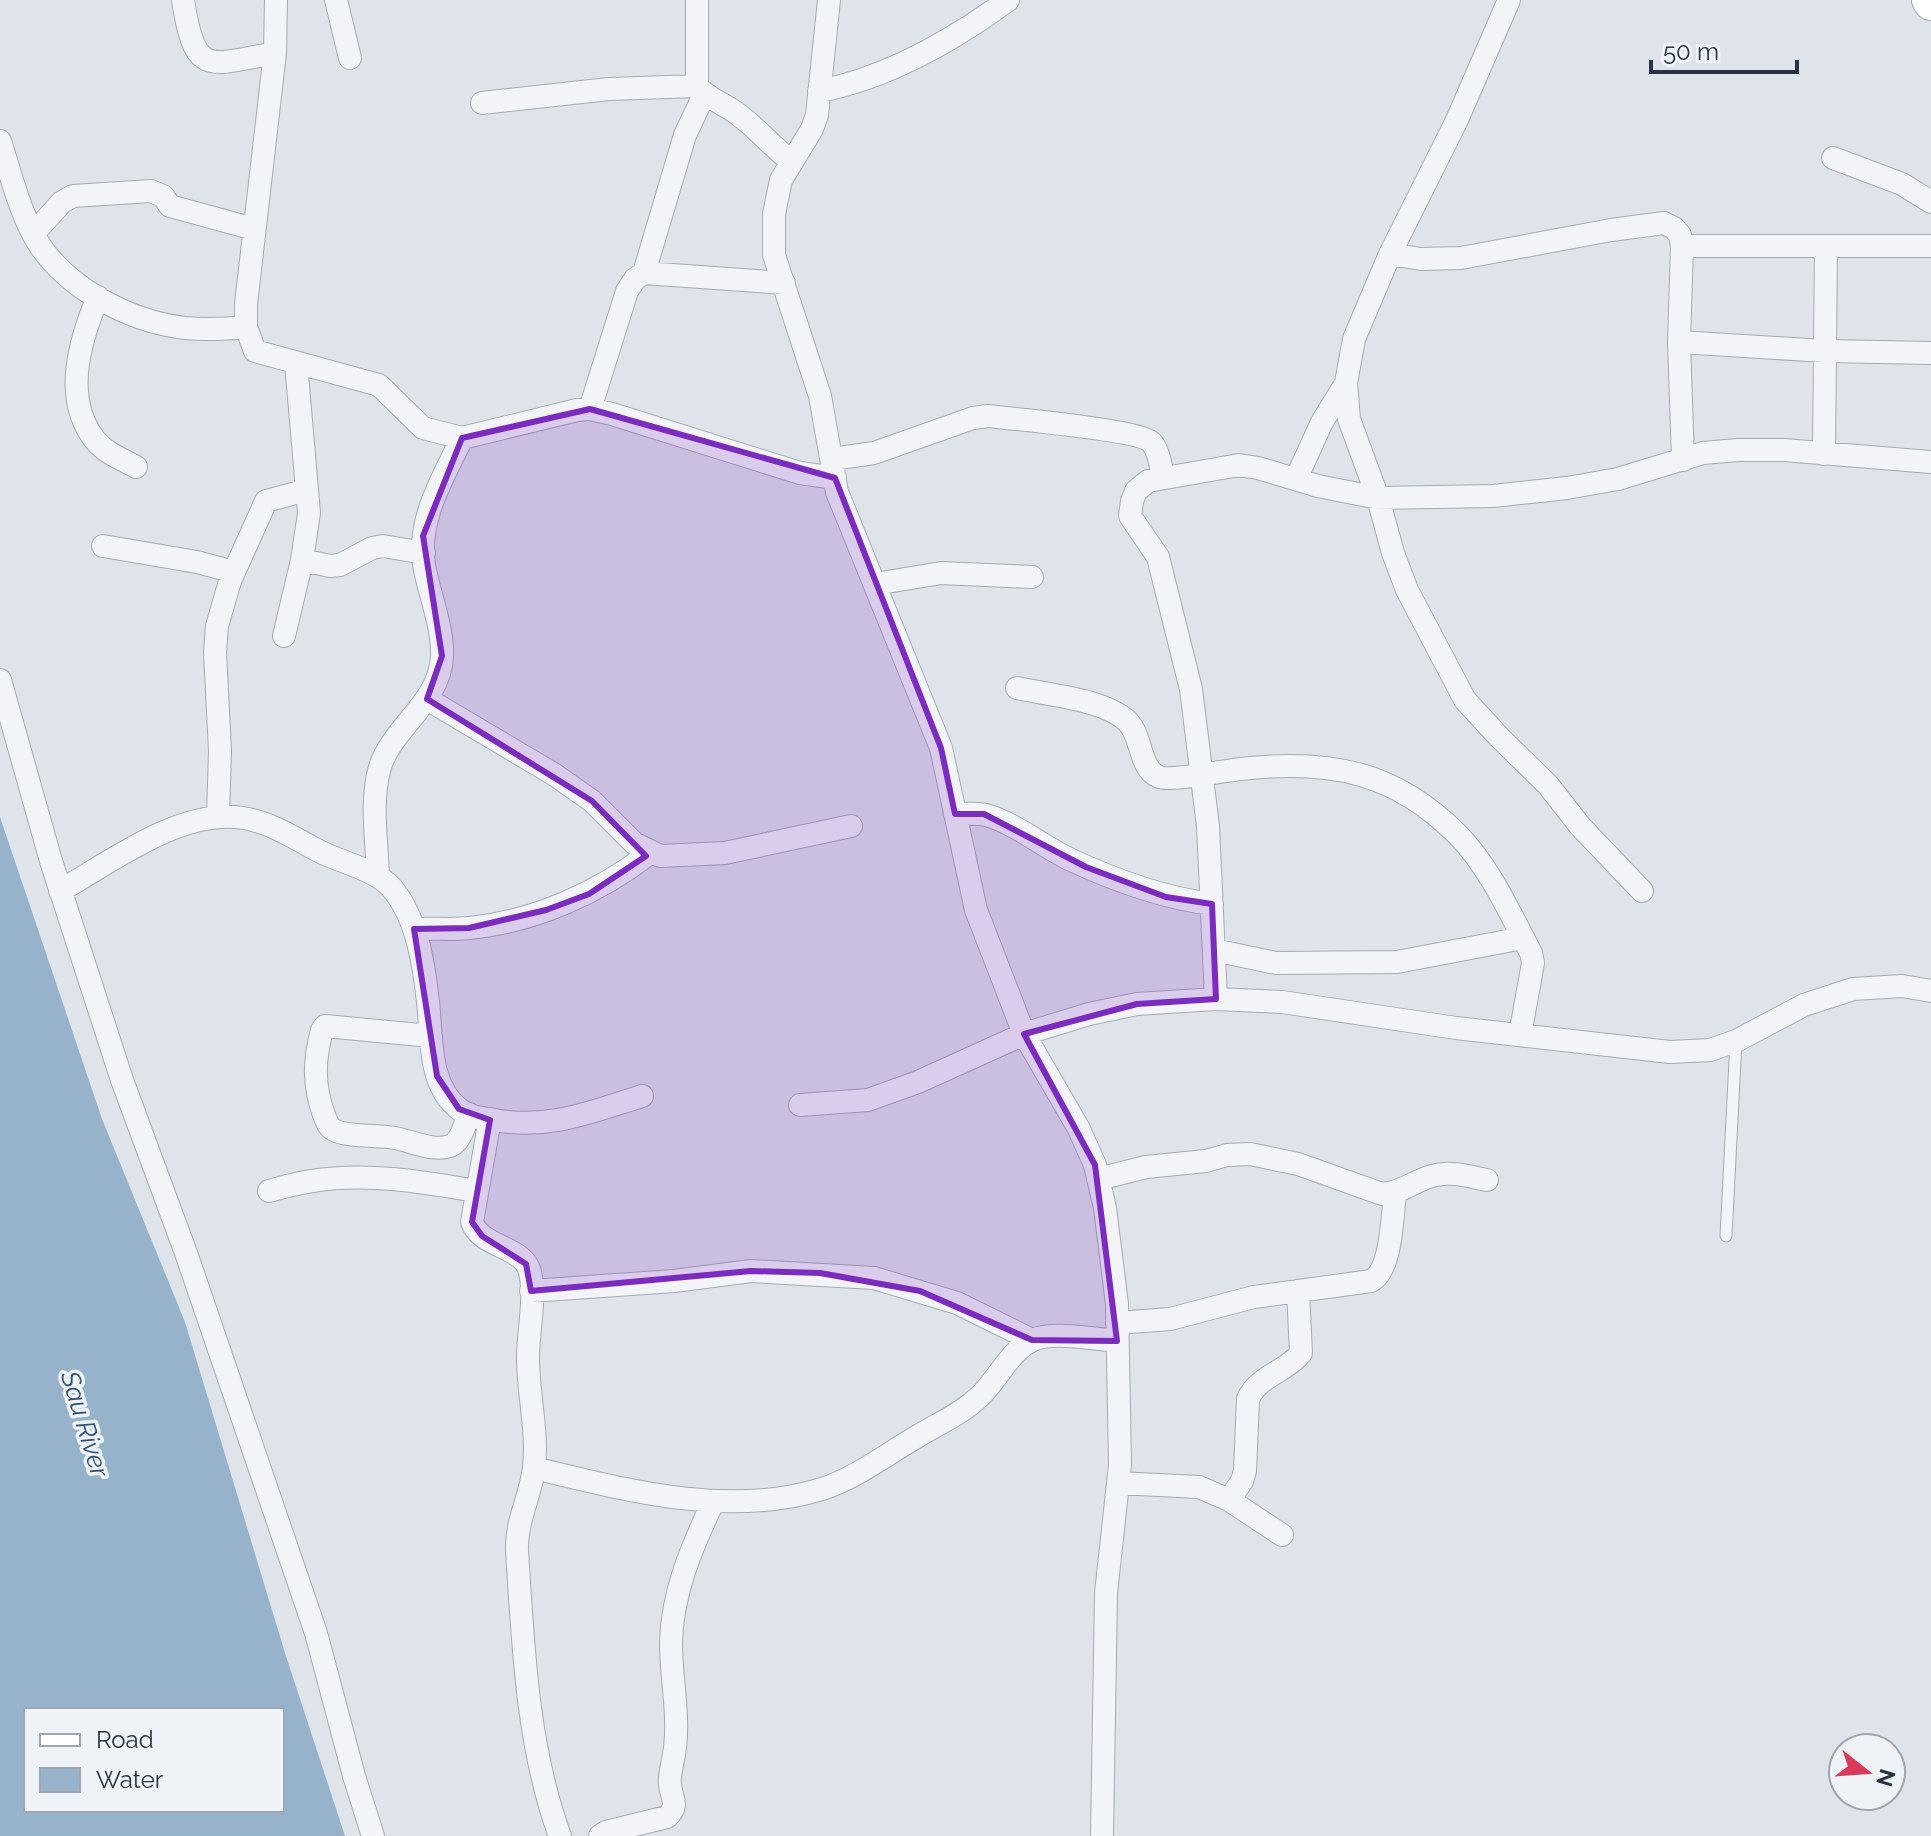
<svg xmlns="http://www.w3.org/2000/svg" width="1931" height="1836" viewBox="0 0 1931 1836" font-family="Raleway,sans-serif">
<style>
.water{fill:#97b3cc;fill-rule:evenodd}
.lines{fill:none;stroke-linecap:round;stroke-linejoin:round}
.lane-casing{stroke:#a4abb4;stroke-width:13}
.street-casing{stroke:#a4abb4;stroke-width:24}
.primary-casing{stroke:#9ea8b6;stroke-width:36}
.lane{stroke:#f2f4f7;stroke-width:11}
.street{stroke:#f2f4f7;stroke-width:22}
.primary{stroke:#fff;stroke-width:34}
.marked{fill:#7b2cbf;fill-opacity:0.2;stroke:#7b2cbf;stroke-width:6;stroke-linejoin:round}
.labels{text-anchor:middle;stroke-width:7;stroke-linejoin:round;paint-order:stroke}
.water-label{font-size:26px;font-style:italic;fill:#2e5279;stroke:#eff3f7}
</style>
<rect width="100%" height="100%" fill="#dfe4ea"/>
<path class="water" d="M0 817 102 1119 185 1322 285 1653 345 1836H0ZM26 1710H282V1810H26Z"/>
<g class="lines">
<defs>
<path id="lane" d="M1726 1236 1736 1041"/>
<path id="street" d="M183 0C195 78 208 65 275 53
M276 0 275 53 246 304V327L255 351 379 385 423 428 462 438 577 410 590 409 612 414 800 473 835 478
M336 0 350 58
M697 0V86C708 99 725 104 739 115 757 128 772 147 791 161
M829 0 817 115 812 129 781 180 774 214V255L820 396 837 492 941 748 976 910 1024 1034 1079 1129 1095 1165 1105 1208 1117 1304 1120 1465 1106 1593 1102 1836
M1509 0 1457 120 1390 254 1354 339 1346 383 1349 419 1378 498 1393 553 1407 590 1465 700 1500 738 1548 785 1580 826 1642 891
M819 91C888 78 952 41 1008 0
M482 103 609 89 697 86
M0 141C10 172 18 205 33 234 61 286 127 321 185 328 206 330 226 329 246 327
M1833 158 1902 184 1931 202
M33 234 62 202 73 196 151 191 163 196 170 206 254 229
M1682 246H1931
M1390 254 1421 259 1461 258 1611 230 1664 223 1674 228 1680 235 1682 246 1679 342 1683 460
M644 273 685 135 704 95
M98 297C80 340 62 398 95 440 105 453 122 459 136 467
M1679 342 1825 351 1931 353
M590 409 627 291 635 279 644 273 784 283
M1824 454 1826 246
M832 459 874 453 973 418 988 416C1012 419 1141 430 1152 443 1159 451 1161 467 1163 478
M1296 479 1322 422 1346 383
M103 546 197 562 234 572
M302 560 330 566 340 565 372 548 383 546 424 553
M875 584 941 573 1032 577
M284 636 302 560 309 513 296 363
M0 680 51 861 122 1080 186 1253 316 1633 354 1776 373 1836
M1017 688C1047 695 1104 699 1127 721 1143 736 1138 768 1159 777 1171 782 1232 769 1250 768 1333 760 1396 773 1457 834 1489 866 1510 913 1531 953L1533 963 1520 1035
M427 699 555 775 592 801 634 843 660 856 725 853 851 826
M955 814C965 814 976 813 986 815 1015 823 1042 846 1069 859 1114 880 1163 898 1212 904
M218 816 220 751 215 652 217 626 230 581 266 501 307 490
M378 877C377 842 370 801 380 767 393 726 440 703 442 656 443 626 429 594 424 565 417 519 443 478 462 438
M60 891C112 861 182 808 243 818 269 822 293 837 315 849 338 862 373 868 391 887 417 917 424 964 428 1002 432 1037 428 1085 459 1109 469 1117 482 1118 494 1120 549 1130 591 1112 642 1096
M414 929C432 928 451 930 470 928 536 921 598 893 650 853
M1214 950 1276 963 1397 962 1523 938
M1216 999 1208 826 1191 689 1158 557 1130 516 1132 501 1136 491 1148 481 1239 465 1258 468 1318 486 1378 498 1493 496 1567 488 1618 479 1703 453 1738 450H1784L1931 462
M431 1036 325 1026 322 1030C314 1060 313 1085 324 1115 326 1120 328 1127 334 1130 346 1137 379 1135 395 1138 411 1141 434 1152 450 1146 461 1142 465 1124 469 1114
M800 1105 868 1100 918 1082 1024 1034 1089 1014 1137 1004 1216 999 1282 1002 1456 1028 1670 1052 1710 1050 1736 1041 1804 1005 1853 989 1902 986 1931 991
M490 1119 472 1222C481 1248 524 1246 530 1272 536 1299 528 1331 528 1358 528 1394 538 1431 534 1467 531 1496 516 1520 517 1550 523 1644 527 1747 560 1836
M1098 1179 1146 1167 1206 1161 1227 1155 1250 1154 1298 1164 1382 1194C1403 1193 1416 1179 1436 1175 1452 1171 1471 1177 1487 1180
M269 1191C283 1187 298 1183 312 1181 367 1172 423 1182 476 1191
M531 1291 674 1281 751 1271 874 1278 957 1303 1032 1340
M1117 1323 1170 1319 1254 1297 1371 1281C1392 1270 1392 1216 1395 1194
M534 1468C626 1490 728 1518 822 1489 856 1478 887 1454 918 1436 938 1424 961 1414 979 1397 997 1381 1010 1350 1033 1340 1053 1331 1095 1339 1117 1341
M1118 1483 1199 1487 1229 1500 1282 1535
M1229 1500 1242 1481 1245 1471 1248 1399C1258 1376 1286 1372 1301 1353L1298 1291
M600 1836 606 1832 667 1817C680 1805 671 1798 670 1784 669 1778 671 1771 672 1765 682 1721 671 1686 671 1643 672 1592 692 1547 713 1502"/>
<path id="primary" d="M1929 0 1931 3"/>
</defs>
<use href="#lane" class="lane-casing"/>
<use href="#street" class="street-casing"/>
<use href="#primary" class="primary-casing"/>
<use href="#lane" class="lane"/>
<use href="#street" class="street"/>
<use href="#primary" class="primary"/>
</g>
<path class="marked" d="M590 409 835 478 941 748 955 814H984L1086 867 1166 897 1212 904 1216 999 1137 1004 1024 1034 1095 1165 1117 1341 1032 1340 920 1291 820 1273 751 1271 531 1291 526 1264 482 1236 472 1222 490 1120 459 1109 437 1076 414 929 469 928 546 910 589 894 646 856 592 801 427 699 442 656 423 536 462 438Z"/>
<g class="labels">
<g class="water-label">
<text transform="translate(85 1424) rotate(73)" y="9">Sau River</text>
</g>
</g>
<rect x="24" y="1708" width="260" height="104" fill="#eff3f7" stroke="#9fa6af" stroke-width="2"/>
<rect x="40" y="1734" width="40" height="12" fill="#ffffff" stroke="#9fa6af" stroke-width="2"/>
<text x="96" y="1748" font-size="24" fill="#273242">Road</text>
<rect x="40" y="1768" width="40" height="24" fill="#97b3cc" stroke="#9fa6af" stroke-width="2"/>
<text x="96" y="1788" font-size="24" fill="#273242">Water</text>
<g transform="translate(1867 1772) rotate(107)"><circle r="38" fill="#eff3f7" stroke="#9fa6af" stroke-width="2"/>
<path d="M0-6L14 30L0 20L-14 30Z" fill="#d83b59"/>
<text y="-12" font-size="22" font-weight="bold" text-anchor="middle" fill="#273242">N</text>
</g>
<path d="M1651 60v12h146v-12" fill="none" stroke="#273242" stroke-width="4"/>
<text x="1663" y="60" font-size="24" fill="#273242" stroke="#eff3f7" stroke-width="6" paint-order="stroke">50 m</text>
</svg>
